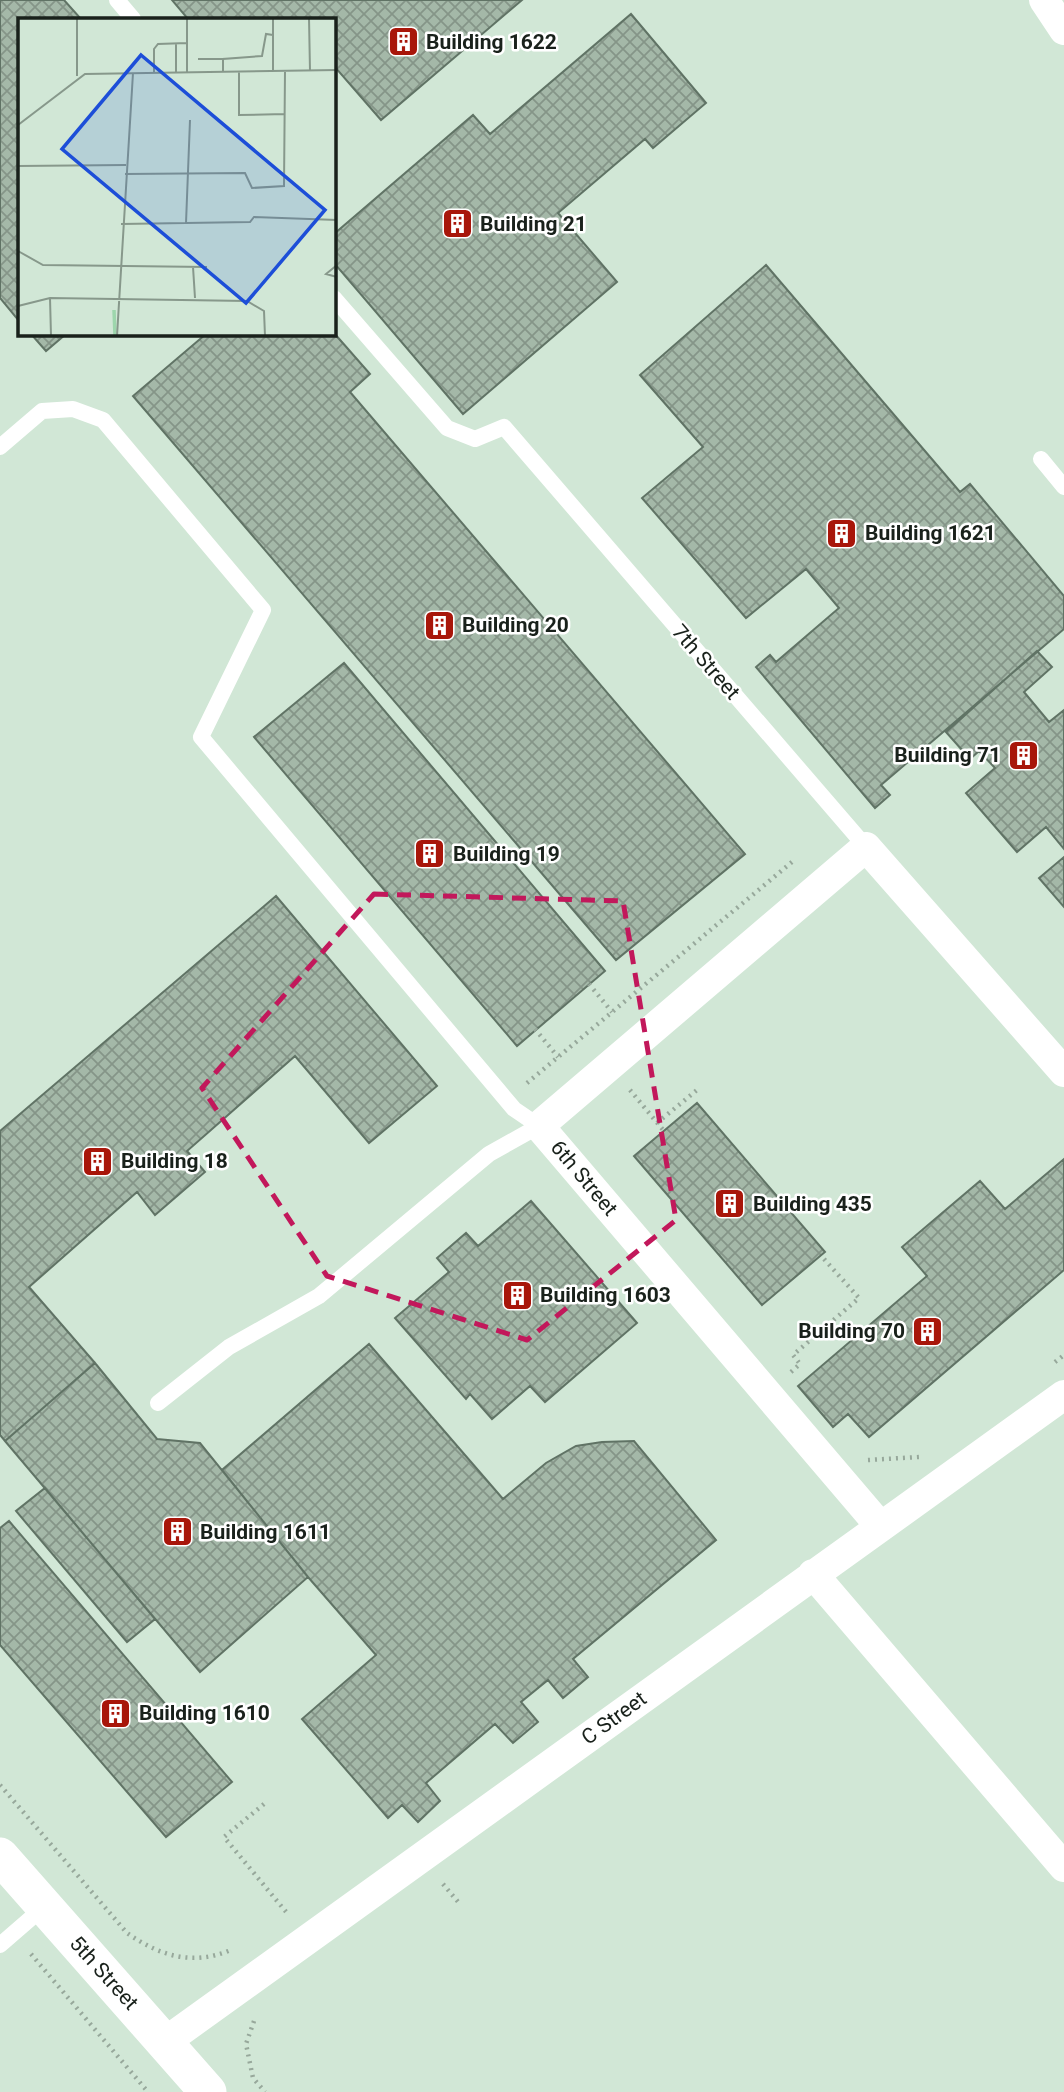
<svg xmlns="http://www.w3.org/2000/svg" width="1064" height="2092" viewBox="0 0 1064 2092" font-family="Roboto,sans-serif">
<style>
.building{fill:url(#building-cross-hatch);stroke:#607365;stroke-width:2}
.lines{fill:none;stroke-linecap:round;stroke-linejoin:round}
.path{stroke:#97a89b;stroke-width:4.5;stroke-dasharray:2 5;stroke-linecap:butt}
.service{stroke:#fff;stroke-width:16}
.minor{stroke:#fff;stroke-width:30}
.tertiary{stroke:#fff;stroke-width:37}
.marked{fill:none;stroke:#c2185b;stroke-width:5;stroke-dasharray:14 9;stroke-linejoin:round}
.labels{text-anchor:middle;stroke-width:5;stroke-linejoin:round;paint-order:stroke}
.poi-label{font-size:21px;font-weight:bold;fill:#19211b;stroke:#fff;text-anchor:start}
.street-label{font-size:21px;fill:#19211b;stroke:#fff}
.inset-river{fill:none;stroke:#9dd6ac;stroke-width:3.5}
.inset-road{fill:none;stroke:#87988b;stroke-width:2}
.view{fill:#1d4ed8;fill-opacity:0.15;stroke:#1d4ed8;stroke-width:3.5}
.inset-edge{fill:none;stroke:#19211b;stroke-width:3.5}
</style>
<defs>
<pattern id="building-cross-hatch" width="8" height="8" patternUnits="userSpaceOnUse" patternTransform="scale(1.75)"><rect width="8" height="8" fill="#a4b8a8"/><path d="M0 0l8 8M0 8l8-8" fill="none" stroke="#859588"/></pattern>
</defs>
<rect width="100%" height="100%" fill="#d1e7d6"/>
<path class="building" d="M0 0H64L81 19H19V321L0 298Z
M172 0H522L381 120 334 66V19H188Z
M631 14 706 103 653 148 645 139 558 213 617 282 463 414 334 263V234L473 115 490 134Z
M766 265 960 492 970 484 1064 596V629L881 785 890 795 875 808 756 667 770 655 776 662 839 608 806 569 746 618 642 498 703 447 640 375Z
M334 333 370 374 350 392 745 854 616 960 133 396 206 334Z
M31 334H66L46 351Z
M1037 651 1052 667 1024 692 1049 722 1064 710V849L1046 827 1017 852 966 793 995 768 979 751 970 759 946 732Z
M344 663 605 971 517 1046 254 737Z
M1064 857V907L1039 878Z
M276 896 437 1086 369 1143 295 1056 187 1151 205 1172 155 1215 137 1192 29 1287 95 1363 5 1441 0 1435V1131Z
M697 1103 825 1252 762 1305 634 1156Z
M1064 1159V1270L869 1437 848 1414 833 1427 798 1386 927 1276 902 1247 980 1181 1005 1209Z
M531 1201 637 1323 545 1402 530 1386 492 1419 470 1394 466 1399 395 1318 449 1272 437 1258 466 1233 478 1246Z
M369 1344 503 1499 546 1463 576 1446 602 1442 634 1441 716 1540 573 1659 588 1677 563 1698 548 1680 521 1702 538 1722 513 1743 495 1724 426 1783 440 1801 418 1822 402 1805 388 1818 302 1719 376 1655 308 1577 222 1470Z
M95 1363 157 1439 200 1443 308 1577 200 1672 5 1441Z
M45 1488 155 1619 127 1642 16 1511Z
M9 1521 232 1782 166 1837 0 1645V1528Z"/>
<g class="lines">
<path class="path" d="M589 984 612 1012
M535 1029 558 1057
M527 1083 792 862
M630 1090 664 1131
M657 1123 697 1090
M1055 1362 1064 1355
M791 1372 800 1364 793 1355 859 1298 824 1259
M868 1460 919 1457
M0 1785 127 1933C160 1956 192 1966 231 1950
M264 1804 224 1837 287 1913
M443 1884 459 1903
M31 1954 148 2092
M254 2021 246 2044 253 2078 265 2092"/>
<path class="service" d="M117 0 133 19
M334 298 447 428 475 439 504 427 866 847
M0 447 42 411 73 409 103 420 263 610 201 737 514 1109 539 1126 489 1154 319 1296 229 1347 158 1403
M1041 459 1064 487
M0 1945 45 1906"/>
<path class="minor" d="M1044 0 1064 30
M880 1526 539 1126 866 847 1064 1072
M813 1574 1064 1867
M165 2042 1064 1395"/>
<path class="tertiary" d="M0 1856 208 2092"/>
</g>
<path class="marked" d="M374 894 623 901 676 1220 527 1340 327 1276 202 1088Z"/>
<defs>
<symbol id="building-square" viewBox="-11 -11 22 22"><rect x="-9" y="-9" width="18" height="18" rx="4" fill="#a8160a" stroke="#fff"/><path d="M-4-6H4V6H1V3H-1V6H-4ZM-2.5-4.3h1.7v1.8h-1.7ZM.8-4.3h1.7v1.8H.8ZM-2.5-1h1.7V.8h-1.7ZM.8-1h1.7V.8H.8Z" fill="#fff"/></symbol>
</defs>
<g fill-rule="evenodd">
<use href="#building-square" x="386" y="24" width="35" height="35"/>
<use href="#building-square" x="440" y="206" width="35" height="35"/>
<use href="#building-square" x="824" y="516" width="35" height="35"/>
<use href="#building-square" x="422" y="608" width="35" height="35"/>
<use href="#building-square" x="1006" y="738" width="35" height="35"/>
<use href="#building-square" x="412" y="836" width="35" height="35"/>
<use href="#building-square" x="80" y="1144" width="35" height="35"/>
<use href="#building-square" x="712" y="1186" width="35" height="35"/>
<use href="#building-square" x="500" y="1278" width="35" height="35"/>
<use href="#building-square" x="910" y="1314" width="35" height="35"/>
<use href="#building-square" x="160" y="1514" width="35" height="35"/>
<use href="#building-square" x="98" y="1696" width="35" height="35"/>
</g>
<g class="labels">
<g class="poi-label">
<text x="426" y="49">Building 1622</text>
<text x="480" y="231">Building 21</text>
<text x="865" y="540">Building 1621</text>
<text x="462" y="632">Building 20</text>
<text x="1001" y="762" text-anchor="end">Building 71</text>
<text x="453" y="861">Building 19</text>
<text x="121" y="1168">Building 18</text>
<text x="753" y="1211">Building 435</text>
<text x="540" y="1302">Building 1603</text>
<text x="905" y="1338" text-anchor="end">Building 70</text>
<text x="200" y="1539">Building 1611</text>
<text x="139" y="1720">Building 1610</text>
</g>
<g class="street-label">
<text transform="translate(706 662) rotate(49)" y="7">7th Street</text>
<text transform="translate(584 1178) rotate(50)" y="7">6th Street</text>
<text transform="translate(614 1718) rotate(-36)" y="7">C Street</text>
<text transform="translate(104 1973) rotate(48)" y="7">5th Street</text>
</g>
</g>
<g transform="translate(18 18)">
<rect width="318" height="318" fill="#d1e7d6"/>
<path class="inset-river" d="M96 292 97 318"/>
<path class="inset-road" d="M169 0V54M255 0V53M291 0 292 53M180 41H205M205 53V41L244 38 248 16 255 17M221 53V97L267 96M158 54V25M136 55V31L140 26 169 25M59 58V0M0 107 67 56 319 52M0 148 108 147M107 156 227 155 234 170 266 168 267 53M168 205 172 102M103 206 232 204 236 199 319 202M0 233 25 247 189 249M319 247 308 256 319 259M175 249 177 280M32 280 33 318M0 288 32 280 229 283 246 293 247 318M99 318 115 55"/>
<path class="view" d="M123 37 307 192 228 285 44 131Z"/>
<rect width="318" height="318" class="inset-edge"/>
</g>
</svg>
